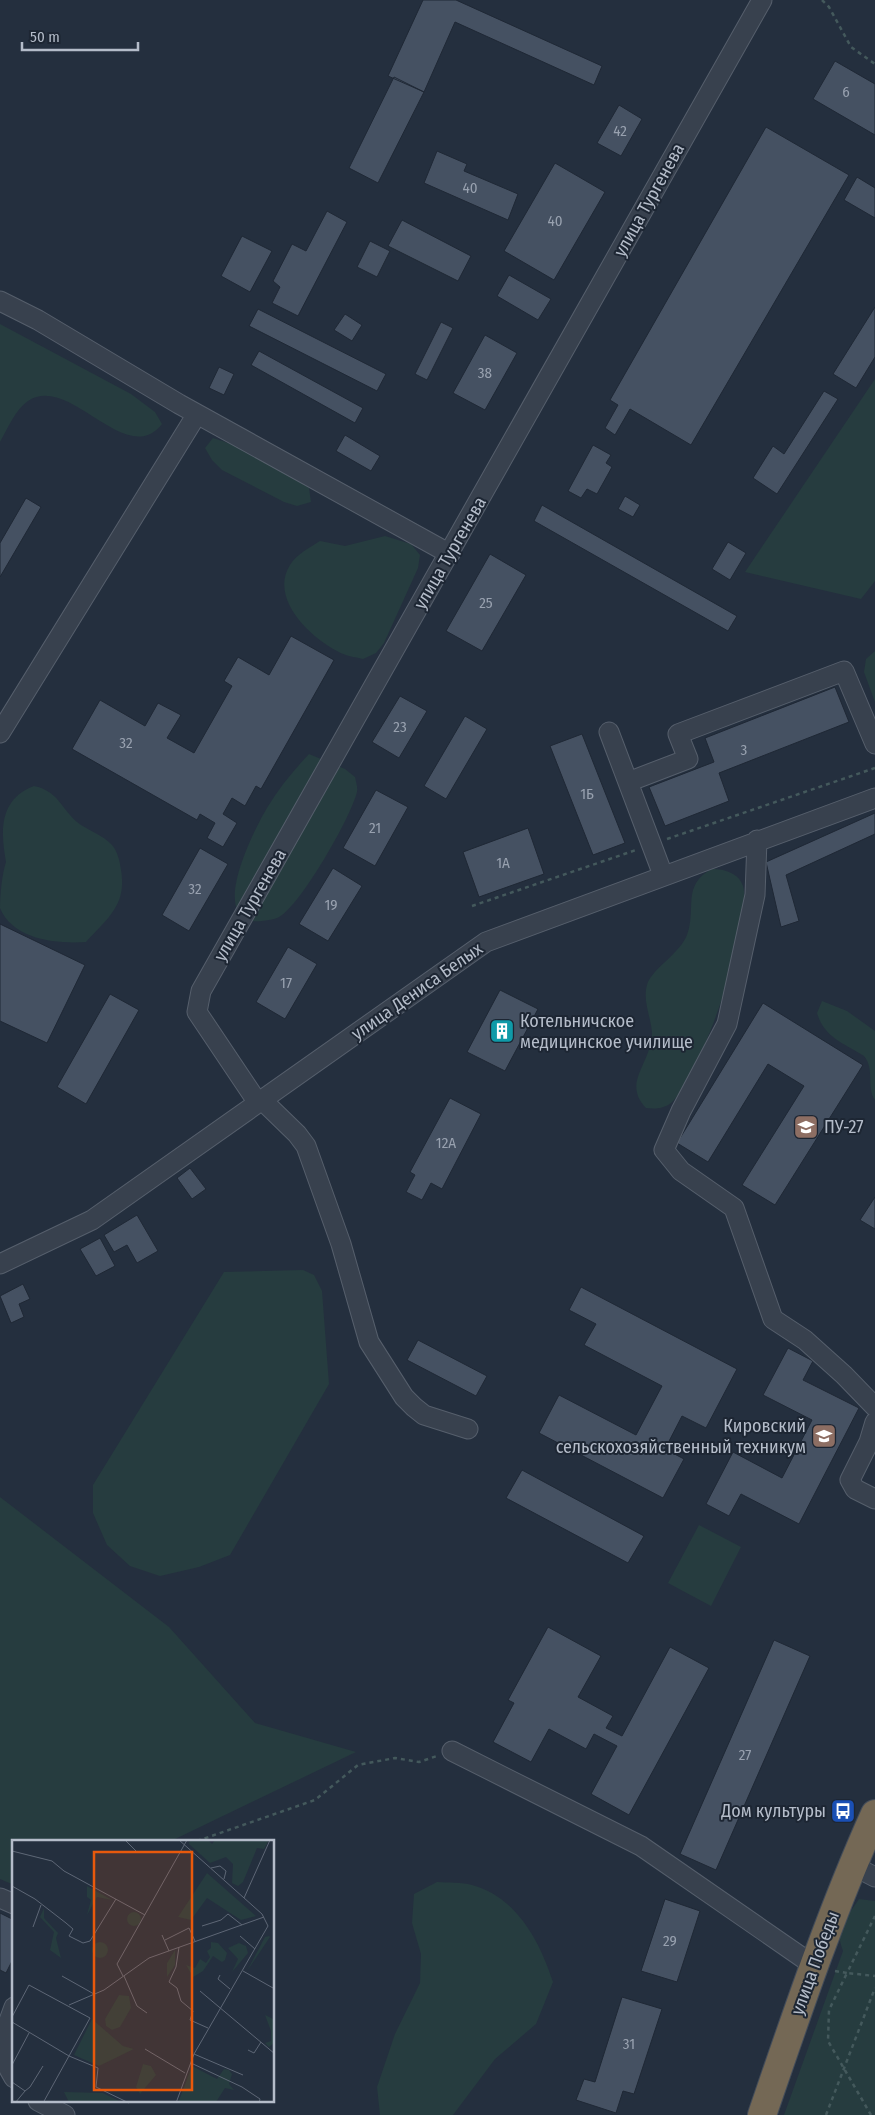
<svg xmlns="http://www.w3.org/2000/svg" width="875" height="2115" viewBox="0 0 875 2115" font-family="'Fira Sans Condensed',sans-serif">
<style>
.green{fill:#263c3f}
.building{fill:#455162;stroke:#1f2835}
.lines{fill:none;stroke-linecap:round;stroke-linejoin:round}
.minor-casing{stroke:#565f6c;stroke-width:21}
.highway-casing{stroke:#434c59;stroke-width:30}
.path{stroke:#44595c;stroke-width:2.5;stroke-dasharray:4 4;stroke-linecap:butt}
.minor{stroke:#38414e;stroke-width:19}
.highway{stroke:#746855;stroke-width:28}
.labels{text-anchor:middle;stroke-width:4;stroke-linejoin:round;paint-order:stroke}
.number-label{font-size:15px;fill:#98a1af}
.street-label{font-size:18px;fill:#b4bcc9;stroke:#1d2633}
.poi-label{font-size:18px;fill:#b4bcc9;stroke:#1d2633;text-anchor:start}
.inset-road{fill:none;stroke:#5e6776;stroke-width:1}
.view{fill:#e8590c;fill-opacity:0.15;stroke:#e8590c;stroke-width:2.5}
.inset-edge{fill:none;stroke:#b4bcc9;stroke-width:2.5}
</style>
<rect width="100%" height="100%" fill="#242f3e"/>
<path class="green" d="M0 324 131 394 155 412 162 424C126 470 70 373 28 401 15 410 8 428 0 442Z
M875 379V581L861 599 745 572Z
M213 438C247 448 281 468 309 488L311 502 297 506 284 502 222 470 212 460 205 448Z
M385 536 411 544 420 555 418 568 384 643 376 653 363 659C355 657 345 656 337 651 310 637 269 598 290 565 297 554 309 548 320 541L345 546Z
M875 651V702L864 672 866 659Z
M309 754 345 769 355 777C356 782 358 788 357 792 351 817 301 905 279 917 274 920 258 922 253 921 210 915 255 828 267 808 279 788 293 771 309 754Z
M34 786C58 791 60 807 77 822 87 830 103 835 112 845 118 852 120 862 121 870 127 905 108 918 86 942 57 944 13 940 0 908 0 894 2 874 6 862 0 829 0 799 34 786Z
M712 869C724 869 739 873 743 886 754 923 700 1078 671 1103 663 1109 655 1109 646 1108 622 1083 650 1065 652 1035 652 1018 641 1000 648 982 655 967 680 953 687 935 697 909 681 885 712 869Z
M822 1001 847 1011 875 1031V1100C866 1087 875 1069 864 1056 861 1054 857 1052 854 1050 836 1040 823 1033 817 1013Z
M303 1270 314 1275 322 1291 329 1384 230 1555 199 1567 160 1576 130 1566 107 1545 93 1513V1485L224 1272Z
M0 1497 169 1627 255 1723 356 1752 171 1841H14V1885L0 1879Z
M699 1525 741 1547 711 1606 668 1583Z
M437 1882C448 1883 462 1882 472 1885 517 1897 540 1942 553 1982L536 2024 495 2059 453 2115H380L377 2087 395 2034 420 1983 421 1954 412 1923 414 1894Z
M859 1899 875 1901V2115H784L843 1951C833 1924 846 1920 859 1899Z"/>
<path class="building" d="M423 0H456L602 66 594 85 455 22 424 92 388 76Z
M835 61 875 84V135L813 99Z
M394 77 424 92 378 183 349 168Z
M619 105 642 119 621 156 597 143Z
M766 127 849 175 691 445 630 409 615 435 605 428 618 405 610 400Z
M437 151 467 164 464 171 518 194 508 220 424 183Z
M555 163 605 192 554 280 504 251Z
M857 177 875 188V218L844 200Z
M327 211 347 222 298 316 272 303 280 287 273 281 292 244 306 251Z
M402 220 471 256 458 281 388 246Z
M242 236 272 251 250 292 221 276Z
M370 241 390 251 377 277 357 267Z
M509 275 551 299 538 320 497 296Z
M875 307V357L856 388 833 374Z
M258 309 386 374 377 391 249 326Z
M345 314 362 325 352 341 334 330Z
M441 322 453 328 427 380 415 374Z
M485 335 517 353 485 410 453 393Z
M259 351 363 408 355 423 251 365Z
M219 367 234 374 224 395 209 388Z
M824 391 838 399 777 494 753 478 773 446 784 454Z
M345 435 380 456 371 471 336 451Z
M593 445 611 455 606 463 612 467 597 494 587 489 581 498 568 491Z
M625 496 640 505 633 517 618 509Z
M26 498 41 507 0 577V543Z
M542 505 737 616 728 631 534 521Z
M728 542 746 553 730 580 712 569Z
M490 554 526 575 482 651 446 631Z
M291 636 334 660 261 789 256 786 245 806 232 798 223 814 237 823 223 847 207 838 215 823 200 814 197 820 72 749 100 700 145 726 158 703 181 715 167 738 194 753 232 686 224 681 238 657 269 675Z
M835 687 849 722 719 773 729 801 665 826 649 787 714 762 705 738Z
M400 696 427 711 399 758 372 742Z
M465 716 487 729 446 799 424 786Z
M582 734 625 843 593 855 550 746Z
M376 790 408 807 375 866 343 848Z
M875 813V834L786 875 799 921 781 927 766 862Z
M528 828 544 874 479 897 463 852Z
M200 848 228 864 189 931 162 915Z
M333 868 362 886 328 941 299 924Z
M0 924 85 965 47 1043 0 1021Z
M288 947 317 964 285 1019 256 1002Z
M500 990 538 1009 505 1071 467 1052Z
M110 994 139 1010 86 1104 57 1087Z
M763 1003 863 1065 775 1205 742 1185 804 1086 768 1064 708 1162 677 1143Z
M450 1098 481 1114 442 1189 431 1183 422 1200 406 1192 415 1175 410 1172Z
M190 1168 206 1189 192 1199 177 1178Z
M875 1197V1229L860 1220Z
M137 1215 158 1251 137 1263 127 1245 114 1252 104 1235Z
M100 1238 115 1266 96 1276 80 1249Z
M23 1284 30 1299 19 1304 24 1317 11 1323 0 1296Z
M581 1287 737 1369 706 1428 682 1416 665 1449 684 1459 663 1498 539 1433 559 1395 636 1435 662 1386 584 1345 596 1324 569 1310Z
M418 1340 487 1376 476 1396 407 1360Z
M788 1348 813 1361 803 1380 859 1408 799 1524 741 1494 729 1516 706 1504 733 1452 782 1478 812 1420 763 1395Z
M522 1470 644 1536 628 1563 506 1498Z
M548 1627 601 1656 578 1697 613 1716 606 1728 622 1736 670 1647 709 1668 629 1815 591 1794 617 1746 594 1734 586 1749 549 1729 531 1762 493 1742 514 1703 508 1700Z
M774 1640 810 1656 716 1870 680 1854Z
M665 1899 700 1911 677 1982 641 1971Z
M0 1913 14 1920V1957L6 1973 0 1970Z
M622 1997 662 2009 634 2094 623 2091 616 2113 576 2100 584 2079 595 2082Z"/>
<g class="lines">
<defs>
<path id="minor" d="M0 301 38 320 179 404 450 554
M609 732 663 875
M0 733 197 414
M628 782 688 759 678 734 844 671 875 744
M757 840 755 895 727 1024 681 1111 664 1150 681 1171 734 1208 773 1319 805 1340 844 1375 875 1407
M262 1100 297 1134 306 1146 341 1244 369 1342 404 1397 414 1407 424 1415 468 1429
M258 1103 197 1012 201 991 762 0
M0 1264 92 1220 486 942 875 798
M875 1422 869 1442 850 1480 855 1489 875 1499
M452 1751 641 1846 813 1965
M852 1865 875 1877
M0 1898 14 1904
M14 2007 3 2037 9 2069 14 2078
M38 2101 65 2115"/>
<path id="highway" d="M762 2115C797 2013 831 1912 875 1814"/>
</defs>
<use href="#minor" class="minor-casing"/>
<use href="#highway" class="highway-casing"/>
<path class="path" d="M822 0 829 7 851 47 875 64
M667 839 875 768
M472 906 636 850
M197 1841 315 1800 358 1765 395 1758 419 1762 437 1756
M835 1971 847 1973 875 1916
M826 2115 875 1988
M871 2115 828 2041 829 2010 847 1973 875 1976"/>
<use href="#minor" class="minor"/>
<use href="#highway" class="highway"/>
</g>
<defs>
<symbol id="building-square" viewBox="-11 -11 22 22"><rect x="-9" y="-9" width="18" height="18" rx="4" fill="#0f9aa8" stroke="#1d2633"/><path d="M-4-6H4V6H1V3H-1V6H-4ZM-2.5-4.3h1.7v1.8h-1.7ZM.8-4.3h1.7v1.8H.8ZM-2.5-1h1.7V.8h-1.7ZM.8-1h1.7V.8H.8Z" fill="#fff"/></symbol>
<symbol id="university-square" viewBox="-11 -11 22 22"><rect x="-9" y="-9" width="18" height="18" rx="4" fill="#8d6e63" stroke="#1d2633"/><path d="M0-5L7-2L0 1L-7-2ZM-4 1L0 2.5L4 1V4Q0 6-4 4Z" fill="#fff"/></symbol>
<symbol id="bus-square" viewBox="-11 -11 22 22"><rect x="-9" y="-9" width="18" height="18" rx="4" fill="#1a4fb4" stroke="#1d2633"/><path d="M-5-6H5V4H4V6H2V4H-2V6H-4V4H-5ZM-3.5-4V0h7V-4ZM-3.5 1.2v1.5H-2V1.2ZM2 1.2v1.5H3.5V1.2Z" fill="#fff"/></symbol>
</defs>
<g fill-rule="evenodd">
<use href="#building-square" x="488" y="1017" width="28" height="28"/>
<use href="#university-square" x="792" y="1113" width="28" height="28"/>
<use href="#university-square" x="810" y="1422" width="28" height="28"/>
<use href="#bus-square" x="829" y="1797" width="28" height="28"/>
</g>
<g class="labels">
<g class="number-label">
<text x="846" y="97">6</text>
<text x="620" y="136">42</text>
<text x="470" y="193">40</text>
<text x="555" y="226">40</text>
<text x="485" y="378">38</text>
<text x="486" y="608">25</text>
<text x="400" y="732">23</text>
<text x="126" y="748">32</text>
<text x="744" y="755">3</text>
<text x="587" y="799">1Б</text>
<text x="375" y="833">21</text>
<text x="503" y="868">1А</text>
<text x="195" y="894">32</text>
<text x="331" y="910">19</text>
<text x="286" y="988">17</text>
<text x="446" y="1148">12А</text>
<text x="745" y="1760">27</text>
<text x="670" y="1946">29</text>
<text x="629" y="2049">31</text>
</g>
<g class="street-label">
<text transform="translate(649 200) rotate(-61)" y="6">улица Тургенева</text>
<text transform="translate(450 553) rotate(-60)" y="6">улица Тургенева</text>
<text transform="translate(250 905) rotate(-60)" y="6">улица Тургенева</text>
<text transform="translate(417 991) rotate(-35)" y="6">улица Дениса Белых</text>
<text transform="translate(815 1963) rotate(-70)" y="6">улица Победы</text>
</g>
<g class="poi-label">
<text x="520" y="1027">Котельничское<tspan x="520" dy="21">медицинское училище</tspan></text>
<text x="824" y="1133">ПУ-27</text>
<text x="806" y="1432" text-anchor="end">Кировский<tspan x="806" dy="21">сельскохозяйственный техникум</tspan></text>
<text x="826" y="1817" text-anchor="end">Дом культуры</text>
</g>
</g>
<g transform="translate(12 1840)">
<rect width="262" height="262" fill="#242f3e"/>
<path d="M178 0H196L200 4 203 0H257L252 9 245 8 231 42 226 46 220 43 221 24 214 17 198 23 177 4ZM195 33 244 76 229 80 195 58 179 80 166 77ZM75 46 100 60 85 57 75 75 79 60 75 57ZM32 68V78L46 93 44 98 49 118 38 110 42 92 28 77ZM115 79a7 7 0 1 1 14 0a7 7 0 1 1-14 0ZM257 96 258 97 235 131 253 97ZM199 102 206 103 215 113 213 120 210 122 201 116 191 131 181 137 174 125 183 128 188 119 194 123 198 117 195 111 199 108ZM80 110a8 8 0 1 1 16 0a8 8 0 1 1-16 0ZM227 103 234 106 236 113 220 132 226 119 216 108ZM163 110V125L155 137V123ZM107 155 117 156 119 168 108 187 100 190 94 186 93 179ZM262 173V203L257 207 253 203 259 201V191L253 175 261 179ZM80 179 111 206 122 209 87 226 62 215ZM131 224 139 226 144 235 128 254 124 247ZM180 226 205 239 212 229 217 230 220 234 217 244 222 250 213 248 204 262 166 263ZM52 252 91 253 109 262H57Z" fill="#263c3f"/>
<path class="inset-road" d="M113 0 125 12M0 11 40 21 52 31 133 75M199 28 208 26 214 31 212 39M0 46 23 59 54 83 61 89 57 96 71 103 78 101 104 59M232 58 258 0M190 86 209 80 216 74 230 85M21 87 29 65M150 95 157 111M228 96 243 109M153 100 177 88 183 101M167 107 164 127 157 142 165 148 169 161 181 171 178 180 196 188M231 131 261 148 263 146M208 135 206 139 218 149M50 136 82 154M111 136 105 124 175 0M112 136 125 166 135 173M188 151 263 214M57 165 92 150 137 118 252 77M0 177 17 145 78 178 31 263M0 182 57 216 86 228 84 247 117 263M133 209 173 233M236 210 242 213 249 202M182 214 231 235M179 223 230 247 248 259 247 263M0 225 17 193M0 242 13 251M13 251 18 247 31 226M3 263 13 251M164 263 182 214 256 86 250 74 167 0"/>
<path class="view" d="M82 12H180V250H82Z"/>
<rect width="262" height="262" class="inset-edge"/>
</g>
<path d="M22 42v8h116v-8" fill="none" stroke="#b4bcc9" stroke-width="2.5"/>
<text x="30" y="42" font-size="15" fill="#b4bcc9" stroke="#1d2633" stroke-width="4" paint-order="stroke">50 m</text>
</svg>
